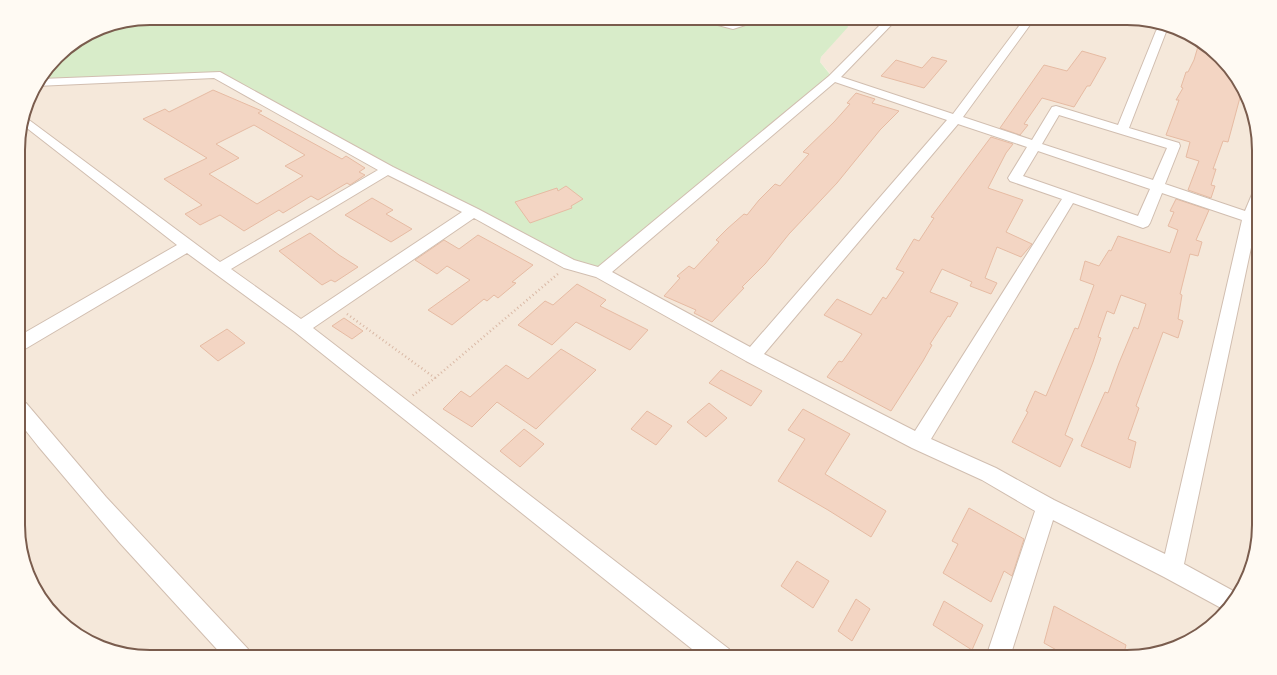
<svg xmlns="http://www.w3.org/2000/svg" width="1277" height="675" viewBox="0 0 1277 675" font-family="'Exo 2',sans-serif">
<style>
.residential{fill:#f5e8da}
.green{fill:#d8ecc9}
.building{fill:#f3d5c3;stroke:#e6bba3;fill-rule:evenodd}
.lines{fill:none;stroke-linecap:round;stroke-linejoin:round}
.street-casing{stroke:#d1beb0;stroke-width:2}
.path{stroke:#d9b8a5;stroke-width:2.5;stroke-dasharray:1 3;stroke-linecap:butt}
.street{fill:#fff;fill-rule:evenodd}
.rim{fill:none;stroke:#7a5c4d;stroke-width:2}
</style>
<rect width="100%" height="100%" fill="#fdf6ec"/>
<path class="residential" d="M845 18H1127L1186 32 1237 76 1258 133 1259 525 1245 584 1200 635 1135 657H150L91 643 40 599 19 542 18 141 32 91 38 83 216 74 833 77 820 62 821 57 847 27Z"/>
<path class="green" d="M150 18H703L733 26 775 18H845L848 27 821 57 820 62 833 78 601 273 569 264 217 74 38 83 63 51 100 28Z"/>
<path class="building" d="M1199 43 1237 76 1242 90 1228 142 1223 141 1213 169H1216L1211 185 1215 186 1211 198 1188 190 1199 161 1186 157 1190 142 1166 135 1179 100H1176L1183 88 1181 87 1186 72H1188L1194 60Z
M1082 51 1106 58 1090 86H1087L1074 107 1042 98 1024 124 1028 125 1020 135 1000 128 1044 65 1067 71Z
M932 57 947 61 924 88 881 76 896 60 922 68Z
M213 90 262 111 258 113 342 159 346 156 365 168 359 172 365 175 350 185 347 183 318 200 311 196 283 213 279 210 244 231 220 215 200 225 185 214 202 205 164 179 207 158 143 119 165 109 169 112ZM254 125 305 155 285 166 303 176 257 204 209 174 239 158 216 144Z
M856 93 875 99 872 103 899 111 880 130 837 183 789 234 765 264 742 287 744 288 712 322 694 313 696 310 664 296 680 278 677 276 689 266 694 269 719 242 716 240 727 229 744 214 747 215 759 200 775 184 780 186 809 154 803 152 834 122 850 104 847 103Z
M991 137 1013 144 1006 153 988 188 1023 200 1006 232 1032 244 1021 257 997 247 985 278 997 283 991 294 970 286 972 282 942 269 930 292 958 303 950 317 948 316 930 344 932 345 923 361 891 411 827 377 839 361 842 362 862 334 824 315 837 299 871 315 883 297 886 299 904 272 896 269 914 239 919 241 934 218 931 217Z
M566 186 583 199 571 206 572 208 530 223 515 202 557 188 558 191Z
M372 198 393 210 386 214 412 229 391 242 345 215Z
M1176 199 1209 210 1196 240 1202 242 1198 256 1190 254 1180 294 1182 295 1178 319 1183 321 1178 338 1163 332 1136 406 1139 408 1128 439 1136 442 1130 468 1081 446 1105 392 1108 393 1119 363 1134 327 1138 329 1146 304 1121 295 1114 314 1107 311 1098 337 1101 338 1093 362 1065 435 1073 439 1060 467 1012 442 1028 412 1026 411 1035 391 1046 396 1075 328 1078 329 1094 285 1080 280 1085 261 1099 266 1109 250 1111 251 1118 236 1170 253 1178 230 1168 226 1174 212 1170 211Z
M310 233 339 255 358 267 335 282 331 280 322 285 279 251Z
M478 235 533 265 512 282 516 283 498 298 494 295 487 301 484 299 452 325 428 310 470 280 447 266 437 274 415 260 444 240 459 249Z
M577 284 606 300 600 306 648 330 630 350 576 322 552 345 518 325 545 301 553 305Z
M344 318 363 331 352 339 332 326Z
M227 329 245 343 218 361 200 346Z
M561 349 596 370 536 429 497 402 472 427 443 409 461 391 470 397 506 365 528 379Z
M721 370 762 391 751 406 709 383Z
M709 403 727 418 706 437 687 422Z
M803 409 850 434 825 474 886 511 871 537 828 510 778 481 805 439 788 430Z
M647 411 672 426 656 445 631 429Z
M524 429 544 444 520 467 500 451Z
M969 508 1024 539 1012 576 1004 571 991 602 943 573 958 544 952 541Z
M797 561 829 581 813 608 781 586Z
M856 599 870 609 852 641 838 631Z
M944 601 983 625 972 650 933 625Z
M1054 606 1126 645 1123 657H1069L1044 643Z"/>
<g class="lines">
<defs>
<path id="street" d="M698 18H715L733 23 747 18H762L761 20 733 29 699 20Z
M887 18H898L841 77 953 114 1025 18H1035L963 117 1032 140 1052 107 1056 106 1118 125 1156 31 1160 26 1170 28 1166 32 1129 128 1179 143 1180 146 1165 184 1245 211 1253 192 1258 191V225L1256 224 1184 564 1237 593 1223 609 1164 577 1053 520 1010 657H986L1035 511 982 480 912 448 746 361 596 277 564 268 474 218 313 328 729 649 733 657H702L295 332 187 253 25 349 19 350V336L177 245 23 125 25 117 220 262 378 170 214 78 36 86 41 79 220 72 393 167 478 209 574 260 598 267 829 76ZM835 82 947 120 750 347 612 272ZM1059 115 1167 148 1153 180 1042 144ZM958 124 1027 147 1008 178 1010 181 1062 199 915 431 764 354ZM1038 151 1150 189 1138 216 1023 176ZM388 175 462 212 301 319 231 269ZM1162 193 1242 220 1165 554 1054 500 996 468 931 439 1073 203 1143 228 1148 226 1150 223Z
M19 400 26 403 106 497 248 649 252 657H224L119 542 38 446 19 422Z"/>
</defs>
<use href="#street" class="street-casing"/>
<path class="path" d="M347 314 435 378 412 396
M435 378 559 273"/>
<use href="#street" class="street"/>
</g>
<path d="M0 0H1277V675H0ZM150 25H1127A125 125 0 0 1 1252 150V525A125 125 0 0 1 1127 650H150A125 125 0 0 1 25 525V150A125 125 0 0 1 150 25Z" fill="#fffaf3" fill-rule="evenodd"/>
<path class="rim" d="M150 25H1127A125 125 0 0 1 1252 150V525A125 125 0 0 1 1127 650H150A125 125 0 0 1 25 525V150A125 125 0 0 1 150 25Z"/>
</svg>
